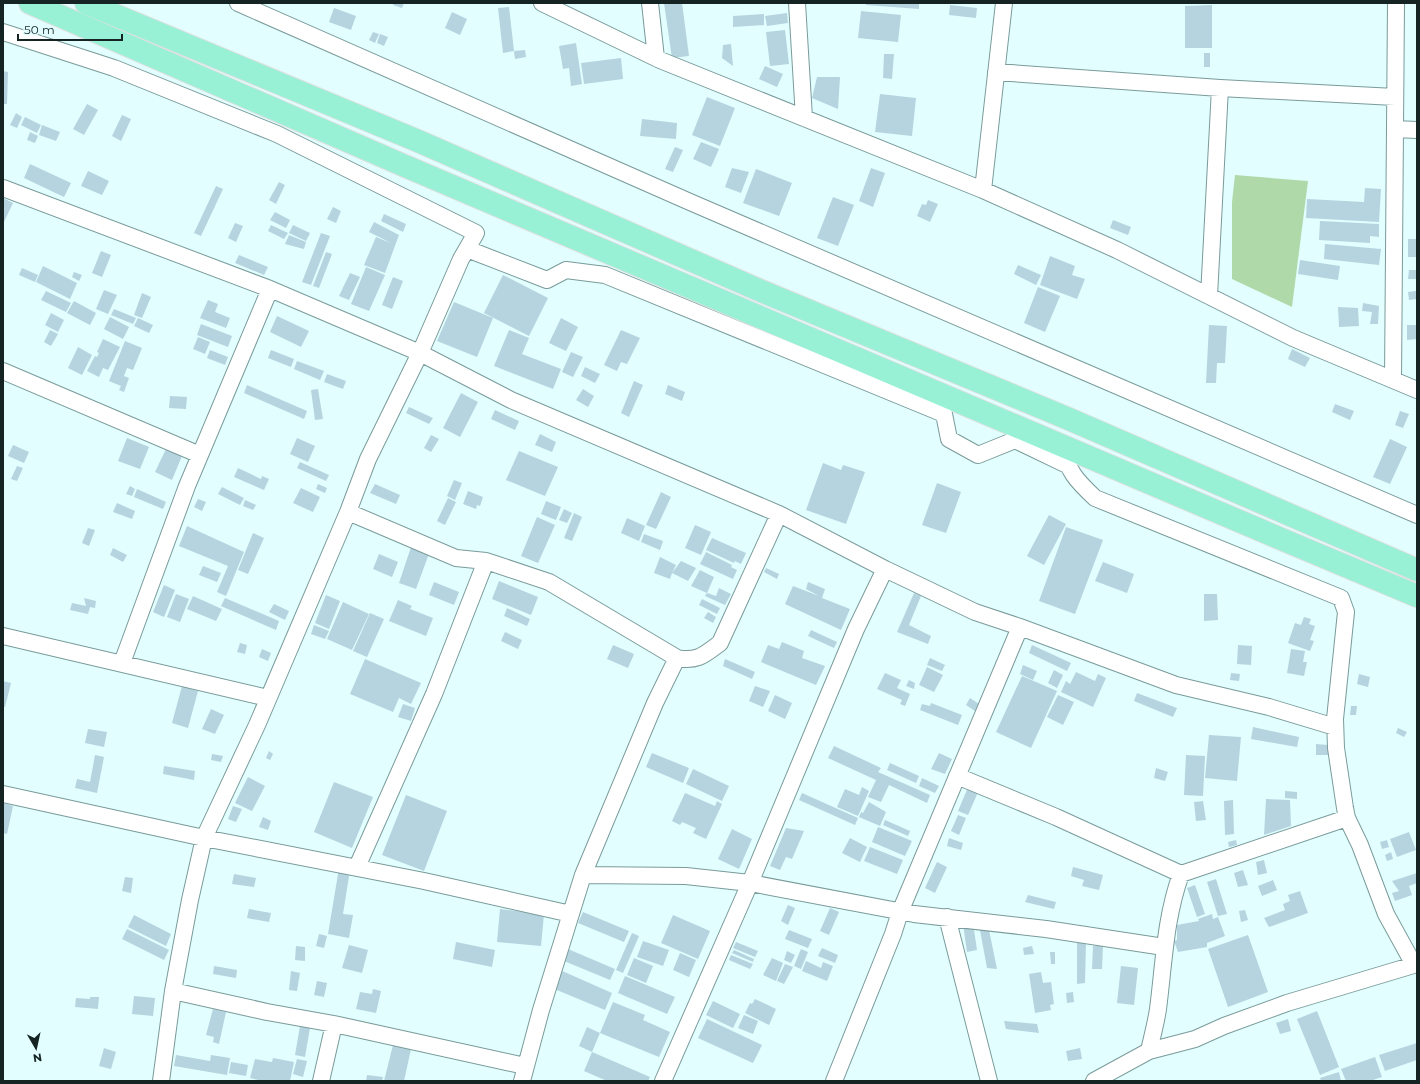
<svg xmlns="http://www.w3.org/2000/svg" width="1420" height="1084" viewBox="0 0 1420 1084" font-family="Montserrat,sans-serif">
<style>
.green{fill:#b0d9aa}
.building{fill:#b5d4e0}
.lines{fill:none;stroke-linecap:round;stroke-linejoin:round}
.street-casing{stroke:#7a9b9b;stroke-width:18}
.primary-casing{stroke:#dee0e0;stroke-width:24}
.street{stroke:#fff;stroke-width:16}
.primary{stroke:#98f1d5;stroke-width:22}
</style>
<rect width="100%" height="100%" fill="#e2fefe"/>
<path class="green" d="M1235 175 1308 181 1292 307 1232 279V202Z"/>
<path class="building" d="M394 3H404L402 8 393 5Z
M664 3H682L689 56 672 58Z
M866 3H919V9L866 5Z
M950 5 977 8 976 18 949 15Z
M1212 5V48H1185V6Z
M509 7 514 51 503 53 498 8Z
M334 8 356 16 351 30 329 22Z
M861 11 901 15 898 42 858 38Z
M452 12 467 19 460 35 445 28Z
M787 13 788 23 767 26 765 16Z
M764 14V25L733 27V16Z
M785 30 789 64 770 66 766 32Z
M373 32 379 34 375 43 369 40Z
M380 34 388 37 384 46 377 43Z
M576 43 582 84 571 86 569 68 563 69 559 46Z
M731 44 733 66 722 58 723 45Z
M525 50 526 57 515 59 514 51Z
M1204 53H1210V67H1204Z
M884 54H894L892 79 883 78Z
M621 58 623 79 584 84 581 63Z
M765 66 783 74 777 87 759 79Z
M3 71 8 72 7 104H3Z
M817 77H840L838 109 812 98Z
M880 94 916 98 912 136 875 132Z
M707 97 735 108 720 146 692 135Z
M87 104 98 110 84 135 73 129Z
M16 113 22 117 17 128 10 125Z
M122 115 131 119 121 141 112 136Z
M25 117 41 125 37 133 21 125Z
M642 119 677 123 676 139 640 136Z
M42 125 60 132 56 141 39 135Z
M30 132 38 136 35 143 27 140Z
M701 142 719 149 711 167 693 159Z
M675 147 683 150 673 172 665 169Z
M30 164 71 183 64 197 24 178Z
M732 168 749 172 741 193 725 187Z
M871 168 885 173 873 207 859 201Z
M756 169 792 183 779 216 743 203Z
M88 171 109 181 102 195 81 186Z
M279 182 285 185 276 204 269 200Z
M216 186 223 189 201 236 194 233Z
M1365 188 1381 189 1379 222 1306 218 1307 199 1364 202Z
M833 197 854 205 838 246 817 238Z
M3 198 13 203 3 224Z
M928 200 938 204 930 222 917 216 922 204 926 205Z
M333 207 341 211 336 223 327 219Z
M275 212 290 220 286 228 270 220Z
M384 214 406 224 403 232 381 221Z
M1113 220 1131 227 1128 235 1110 228Z
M1320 221 1379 224V237L1370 236V243L1319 240Z
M374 222 399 235 385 273 364 265 376 237 391 243 369 232Z
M235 223 243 226 236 242 228 238Z
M271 225 288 233 284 239 268 231Z
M293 225 310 233 306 241 289 233Z
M321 233 330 236 311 285 302 282Z
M289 235 306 242 304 249 285 244Z
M1408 239H1417V257H1408Z
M1325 244 1381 249 1379 265 1324 259Z
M101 251 111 255 102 277 92 273Z
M326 252 332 254 319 288 313 286Z
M239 255 268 267 264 275 235 263Z
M1050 256 1075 266 1072 275 1085 279 1077 299 1040 285Z
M1300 260 1340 266 1338 280 1298 274Z
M1018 265 1041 275 1036 285 1014 274Z
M43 266 77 283 70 299 36 282Z
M366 267 385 275 369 311 351 304Z
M22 268 38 275 35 282 19 275Z
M1409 270H1417V279H1408Z
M74 272 82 275 79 281 72 277Z
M350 273 360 277 349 300 339 296Z
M503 275 548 298 529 336 484 313Z
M393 277 403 281 392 309 382 305Z
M1038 287 1060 296 1045 332 1024 323Z
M104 290 117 295 108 314 96 309Z
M46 291 71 303 66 312 41 300Z
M1416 291 1417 299 1409 300 1408 292Z
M142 293 151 297 142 318 134 315Z
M208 300 218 304 215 312 230 318 226 328 200 318Z
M74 301 96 313 90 325 67 313Z
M454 302 493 318 477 357 437 341Z
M1363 303 1379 306 1378 324H1370L1372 312 1362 311Z
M1338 307 1358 308 1359 326 1339 327Z
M114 309 136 318 133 324 111 315Z
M51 313 64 320 58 332 45 325Z
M277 316 309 331 301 347 270 332Z
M110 317 129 327 123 339 104 329Z
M138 318 153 325 149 333 134 326Z
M561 318 578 327 566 351 549 343Z
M201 324 232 336 228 347 197 335Z
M1209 325 1227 326 1225 363H1217L1216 383H1206Z
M1407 325H1417V339L1407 340Z
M50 330 58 334 51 346 44 342Z
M509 330 529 338 522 354 561 369 553 389 494 366Z
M621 330 640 338 627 364 621 362 617 371 604 365Z
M198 337 210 342 205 354 193 349Z
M103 339 120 347 108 370 103 368 99 377 87 371 95 356 97 357 99 353 97 352Z
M125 341 142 348 133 370 127 368 124 376 129 378 124 392 119 390 121 386 109 381Z
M78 347 92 355 82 375 68 368Z
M1292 349 1310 358 1305 367 1288 359Z
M210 350 228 357 225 365 207 358Z
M271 350 294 359 291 367 268 358Z
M571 352 583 357 573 377 562 372Z
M297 361 324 371 320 380 294 369Z
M585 367 600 374 595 383 581 376Z
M327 374 346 381 343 389 324 382Z
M634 381 643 385 629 417 621 413Z
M247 385 307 411 304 419 244 393Z
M668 385 685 392 682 401 665 394Z
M318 389 323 419 315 420 311 390Z
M583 389 594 396 588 407 576 400Z
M461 393 478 402 460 437 443 428Z
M170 396 187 397 186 409 169 408Z
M1335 404 1354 411 1350 420 1332 412Z
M409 407 433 418 429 424 406 413Z
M495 410 519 421 515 430 491 419Z
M1400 411 1409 414 1403 428 1395 425Z
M540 434 556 442 552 452 535 445Z
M431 435 439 439 431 452 424 448Z
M127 438 149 447 140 469 118 461Z
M297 438 315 446 308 462 290 454Z
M1390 439 1407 447 1390 484 1373 477Z
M13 445 29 452 24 463 8 456Z
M166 449 182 456 172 480 155 472Z
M519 451 558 467 545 496 506 480Z
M300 462 329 475 326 481 297 468Z
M823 463 841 470 843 465 865 472 846 524 806 510Z
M17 466 23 468 17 481 11 479Z
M238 468 261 479 262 476 269 479 264 490 234 477Z
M454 480 462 483 455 500 447 496Z
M937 483 961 492 946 533 922 525Z
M318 484 327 488 325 493 316 489Z
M375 484 400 495 396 504 370 493Z
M130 486 135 489 132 496 126 494Z
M222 487 244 498 240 505 218 494Z
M301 488 320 497 313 512 293 503Z
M137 489 166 502 163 509 134 497Z
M468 491 483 497 480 506 477 505 476 509 463 504Z
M661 492 671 497 656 529 646 525Z
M448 498 456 502 445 525 437 521Z
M198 499 206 502 202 511 194 507Z
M245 500 256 505 253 510 243 506Z
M546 501 561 507 556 520 541 514Z
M117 503 135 511 132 519 113 512Z
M564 509 572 513 567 523 559 520Z
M574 513 582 517 572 541 564 538Z
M1049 515 1066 524 1044 565 1027 556Z
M537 517 555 525 538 563 521 556Z
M627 518 645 526 639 541 621 533Z
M695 525 711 532 701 555 685 548Z
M187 526 244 552 226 596 217 592 228 566 179 546Z
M1066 527 1103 540 1075 614 1039 601Z
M88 528 95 530 89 546 82 543Z
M253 533 264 538 248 574 238 570Z
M644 534 663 541 660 550 641 542Z
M712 538 746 553 741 564 735 561 734 563 706 550Z
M412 544 430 551 416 589 399 583Z
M113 548 127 555 123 562 110 555Z
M706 552 732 565 731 567 737 570 733 579 700 564Z
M379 554 398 562 392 577 373 569Z
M660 557 676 565 672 573 681 561 696 568 688 581 672 573 670 579 654 573Z
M1103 562 1134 574 1127 593 1095 581Z
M203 566 221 573 217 582 199 575Z
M766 568 779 574 777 579 764 572Z
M700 570 714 577 707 593 691 586Z
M499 581 538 597 531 615 492 599Z
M434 582 459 592 454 605 429 595Z
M808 582 825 589 822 598 850 609 841 630 785 604 793 586 819 596 806 589Z
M164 585 175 590 164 617 153 612Z
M719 588 731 594 725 605 705 596 707 593 716 596Z
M914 593 921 596 909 625 931 636 928 644 897 632Z
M176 594 189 599 180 622 167 617Z
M1204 594H1217L1218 620 1204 621Z
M326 595 340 601 329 629 315 623Z
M193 596 222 609 216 621 187 609Z
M84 598 96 601 95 608 90 607 88 614 70 610 72 603 86 606Z
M225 598 279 621 276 630 221 606Z
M702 599 720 608 717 614 699 605Z
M398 600 412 606 410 609 433 618 426 636 389 621Z
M343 602 369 614 352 650 327 639Z
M274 604 289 611 285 620 269 612Z
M507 608 530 619 527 626 504 616Z
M708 612 716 617 713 623 704 618Z
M370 613 384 619 367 657 353 651Z
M1304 617 1311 619 1309 624 1315 626 1310 640 1314 641 1310 651 1288 643 1295 623 1301 625Z
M314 625 329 631 325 639 311 634Z
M811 630 837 642 834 648 808 636Z
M505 632 522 640 518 649 501 641Z
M782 642 804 651 802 658 825 666 816 685 761 662 768 645 779 649Z
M240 643 247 645 245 654 237 652Z
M613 645 634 654 628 668 607 659Z
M1032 645 1071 663 1067 671 1029 653Z
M1238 645 1252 646 1251 665 1237 664Z
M262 649 271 653 268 661 259 657Z
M1291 649 1305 651 1303 662H1307L1304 676 1287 673Z
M930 658 945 665 942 671 927 665Z
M365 659 421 683 411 704 399 698 393 712 350 694Z
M725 659 755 672 752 679 723 666Z
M1023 665 1037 671 1033 680 1020 674Z
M927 667 943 675 934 692 919 685Z
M1054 670 1063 675 1057 688 1048 683Z
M1076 672 1095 681 1098 674 1106 678 1093 707 1061 692 1066 681 1070 684Z
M885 673 901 680 897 688 910 694 905 706 900 704 902 700 877 689Z
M1231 673 1240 674 1239 681 1230 680Z
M1359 674 1370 677 1368 687 1357 684Z
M1022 676 1057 691 1031 748 996 732Z
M909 680 915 683 914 689 906 686Z
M3 681 11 683 5 707H3Z
M182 686 198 691 188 728 172 723Z
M755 686 770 691 763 707 749 701Z
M1137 693 1177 708 1173 717 1134 701Z
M775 695 792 703 785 719 768 711Z
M1058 695 1074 702 1063 725 1047 717Z
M970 698 979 704 975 711 966 705Z
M931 703 962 715 958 725 920 710 922 704 930 706Z
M403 704 415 708 411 721 398 717Z
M1351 706H1357L1356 715H1350Z
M211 709 224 715 215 734 202 729Z
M1253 727 1299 737 1297 747 1251 739Z
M1398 728 1407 732 1404 737 1396 733Z
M88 729 107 732 104 747 85 743Z
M1209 735 1241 737 1237 781 1205 778Z
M1316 744 1328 745V755H1316Z
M834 746 881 768 878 772 930 795 927 803 889 785 881 802 868 797 876 780 828 758Z
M269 751 273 754 270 760 266 758Z
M652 753 689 768 683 783 646 767Z
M939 753 952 759 945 774 931 769Z
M212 754 223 756 221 762 211 760Z
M95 755 104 757 97 793 75 788 77 779 90 782Z
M1186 755 1205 756 1203 796 1184 795Z
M890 763 919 776 916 783 887 770Z
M164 766 195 771 194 780 163 774Z
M1156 768 1168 772 1165 781 1154 778Z
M693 769 729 786 722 801 686 784Z
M248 777 265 786 252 811 235 803Z
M922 778 939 786 935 793 919 786Z
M334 782 373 797 352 848 314 832Z
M969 785 979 790 968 815 958 811Z
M862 787 869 791 858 816 837 807 845 789 859 795Z
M1285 791 1297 792V799L1285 798Z
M685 793 715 806 717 801 722 804 706 839 693 833 696 828 682 822 680 825 672 821Z
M802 793 858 818 855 825 799 800Z
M406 795 447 811 424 871 382 855Z
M1266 799 1290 800 1291 826 1264 835Z
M1233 800 1234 834 1225 835 1224 801Z
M1203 801 1206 820 1196 821 1194 802Z
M869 802 886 812 880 826 859 817 861 812 863 813Z
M3 803 13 806 7 834 3 833Z
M233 806 242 809 236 822 228 819Z
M958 815 966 818 959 835 951 831Z
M263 817 271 821 268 830 259 827Z
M885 820 910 831 908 836 883 825Z
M878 827 912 841 905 856 872 842Z
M786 828 804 831 792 859 786 857 780 870 770 866Z
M732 829 752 839 739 869 718 859Z
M1409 832 1416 850 1397 857 1390 839Z
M850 838 867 847 860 862 842 853Z
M949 838 963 843 961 850 947 846Z
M1236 840 1237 845 1229 847 1228 842Z
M1387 840 1389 847 1382 849 1380 842Z
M870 847 903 860 897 874 864 861Z
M1391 852 1393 859 1387 861 1385 855Z
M1264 860 1267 873 1258 875 1256 862Z
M937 862 947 867 935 893 925 888Z
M1073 867 1103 875 1099 890 1082 886 1084 880 1071 876Z
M339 868 350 870 343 914 353 915 349 938 328 934Z
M1243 870 1248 885 1238 887 1234 873Z
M1417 873V883L1409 886 1412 895 1395 901 1392 893 1399 891 1392 881Z
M234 874 256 878 254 887 232 884Z
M125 877 133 878 131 893 122 891Z
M1216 879 1227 914 1218 916 1207 882Z
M1273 880 1277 890 1262 896 1258 886Z
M1195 885 1205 914 1197 917 1187 888Z
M1300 891 1308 913 1269 927 1264 918 1285 910 1283 904 1290 901 1288 895Z
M1028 895 1056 902 1054 909 1025 902Z
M788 905 795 908 788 925 781 921Z
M830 908 839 912 829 935 820 931Z
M249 909 271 913 269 922 247 918Z
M500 909 544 914 541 946 497 942Z
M1245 910 1248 920 1241 922 1239 911Z
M583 912 629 931 624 942 578 923Z
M1212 914 1213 919 1218 917 1225 936 1207 943V947L1178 952 1174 941 1177 940V925L1199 921 1198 919Z
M134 915 171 934 166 946 128 927Z
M673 915 710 931 698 959 661 943Z
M973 923 977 950 967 952 963 924Z
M979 925H988L997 969 987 968Z
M127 929 169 950 164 960 122 939Z
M789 930 812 939 808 948 785 939Z
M632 933 639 936 623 973 616 970Z
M319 934 327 936 324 948 316 946Z
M1248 935 1268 992 1228 1007 1208 949Z
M643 941 669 950 663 966 637 957Z
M456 942 495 950 492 967 453 959Z
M736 942 758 951 755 957 733 948Z
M1077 942 1086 943 1085 983 1077 984Z
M349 945 368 950 362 973 342 968Z
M296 946 305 947V961L295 960Z
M1032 946 1034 954 1024 955 1023 948Z
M1093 946H1103L1102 969H1092Z
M822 948 838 955 835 963 818 956Z
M568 949 615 969 610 980 564 961Z
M801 949 808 952 801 969 794 966Z
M734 950 754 959 753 962 732 953Z
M787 951 795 955 791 963 784 960Z
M1050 952H1055V964H1051Z
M680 953 696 960 689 977 673 970Z
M731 955 753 964 750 969 729 960Z
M634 958 653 966 646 983 627 975Z
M772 958 783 963 776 981 763 975Z
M806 961 821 968 823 962 833 966 827 981 802 971Z
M785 964 793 967 784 984 777 981Z
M214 966 237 970 236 978 213 974Z
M1121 966 1138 968 1134 1005 1117 1003Z
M560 970 612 993 605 1010 552 988Z
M291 971 300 973 297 991 289 990Z
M1041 972 1043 983 1051 982 1054 1004 1050 1005 1051 1010 1035 1013 1029 974Z
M625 976 675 997 667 1014 618 993Z
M317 981 327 983 324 997 314 995Z
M373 989 381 991 376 1013 356 1009 360 992 372 994Z
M1073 992 1074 1002 1067 1003 1066 993Z
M134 996 155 998 153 1016 132 1014Z
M90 997H99L98 1009 75 1007 76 998 90 999Z
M755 999 776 1009 769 1025 745 1013 750 1003 752 1004Z
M713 1001 740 1014 733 1028 706 1015Z
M613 1002 645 1015 643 1020 670 1032 659 1057 600 1033 592 1052 650 1077 648 1081H607L584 1071 592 1052 579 1046 587 1027 600 1033Z
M213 1009 226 1012 219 1044 213 1042 214 1037 206 1035Z
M1317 1011 1339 1067 1320 1075 1297 1019Z
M744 1015 758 1021 753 1034 738 1028Z
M707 1019 762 1045 753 1063 698 1038Z
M1288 1019 1291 1031 1280 1034 1276 1023Z
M1004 1021 1037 1024 1039 1033 1006 1029Z
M300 1026 310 1028 305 1057 295 1055Z
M1417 1043V1060L1385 1071 1379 1055Z
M393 1045 411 1049 404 1081H384Z
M104 1048 116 1052 111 1069 99 1066Z
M1080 1048 1082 1059 1068 1061 1066 1051Z
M176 1055 210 1061 211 1055 230 1058 227 1075 174 1066Z
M1375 1057 1382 1077 1370 1081H1346L1341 1069Z
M273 1058 294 1062 290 1081H262L250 1078 255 1059 272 1062Z
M297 1059 307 1061 303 1077 293 1074Z
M231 1062 248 1065 246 1076 229 1073Z
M1339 1072 1341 1081H1321L1320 1078Z
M367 1075 383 1077 382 1081H366Z"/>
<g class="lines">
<defs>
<path id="street" d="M238 3 690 202 1417 515
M542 3 660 60 983 190 1117 250 1293 338 1417 390
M650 3 656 58
M797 3 804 118
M3 32 114 68 277 134 476 233 461 259 420 353 368 459 348 512 257 725 204 838 190 900 173 991 161 1081
M996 72 1220 88 1395 97
M1395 129 1417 130
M3 188 270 289 420 353 511 400 779 514 885 569 975 612 1020 627 1176 685 1269 707 1335 727
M983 190 1004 3
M467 249 547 280 566 270 605 275 944 414 949 439 978 455 1015 440 1067 465
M1209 296 1220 88
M3 371 200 455
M1393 379 1396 3
M1062 445C1068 472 1076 480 1095 498L1341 598 1346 612 1335 719 1336 748 1345 808 1347 818 1360 845 1386 914 1414 965
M348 512 456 558 486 561 549 582 677 658C697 662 704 655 720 643L779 514
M3 636 268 698
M122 663 187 486 270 289
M957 776 1056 817 1181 874 1347 818
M3 794 204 838 424 881 571 914
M357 867 434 694 486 561
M583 875 686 876 750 883 914 914 1046 929 1164 947
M947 917 989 1081
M173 991 267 1012 334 1024 525 1066
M1149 1051C1152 1037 1156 1023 1158 1009 1164 963 1165 918 1181 874
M321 1081 334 1024
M522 1081 541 1010 583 875 655 703 677 658
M663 1081 750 883 856 629 885 569
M834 1081 893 934 900 912 1020 627
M1094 1081 1149 1051 1195 1039 1224 1026 1287 1003 1417 964"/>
<path id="primary" d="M30 3 405 166 1286 541 1417 596
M86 3 418 141 759 290 1069 419 1417 570"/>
</defs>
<use href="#street" class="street-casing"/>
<use href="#primary" class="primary-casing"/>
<use href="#street" class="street"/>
<use href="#primary" class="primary"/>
</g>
<rect width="1420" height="1084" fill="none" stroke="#152323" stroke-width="8"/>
<g transform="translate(36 1048) rotate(171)" stroke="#e2fefe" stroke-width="3" paint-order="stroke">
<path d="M0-3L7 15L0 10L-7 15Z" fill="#152323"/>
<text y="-6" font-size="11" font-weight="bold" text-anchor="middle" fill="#152323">N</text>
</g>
<path d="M18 34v6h104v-6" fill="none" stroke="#152323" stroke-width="2"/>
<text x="24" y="34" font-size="12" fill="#152323" stroke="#e2fefe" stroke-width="3" paint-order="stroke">50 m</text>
</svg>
